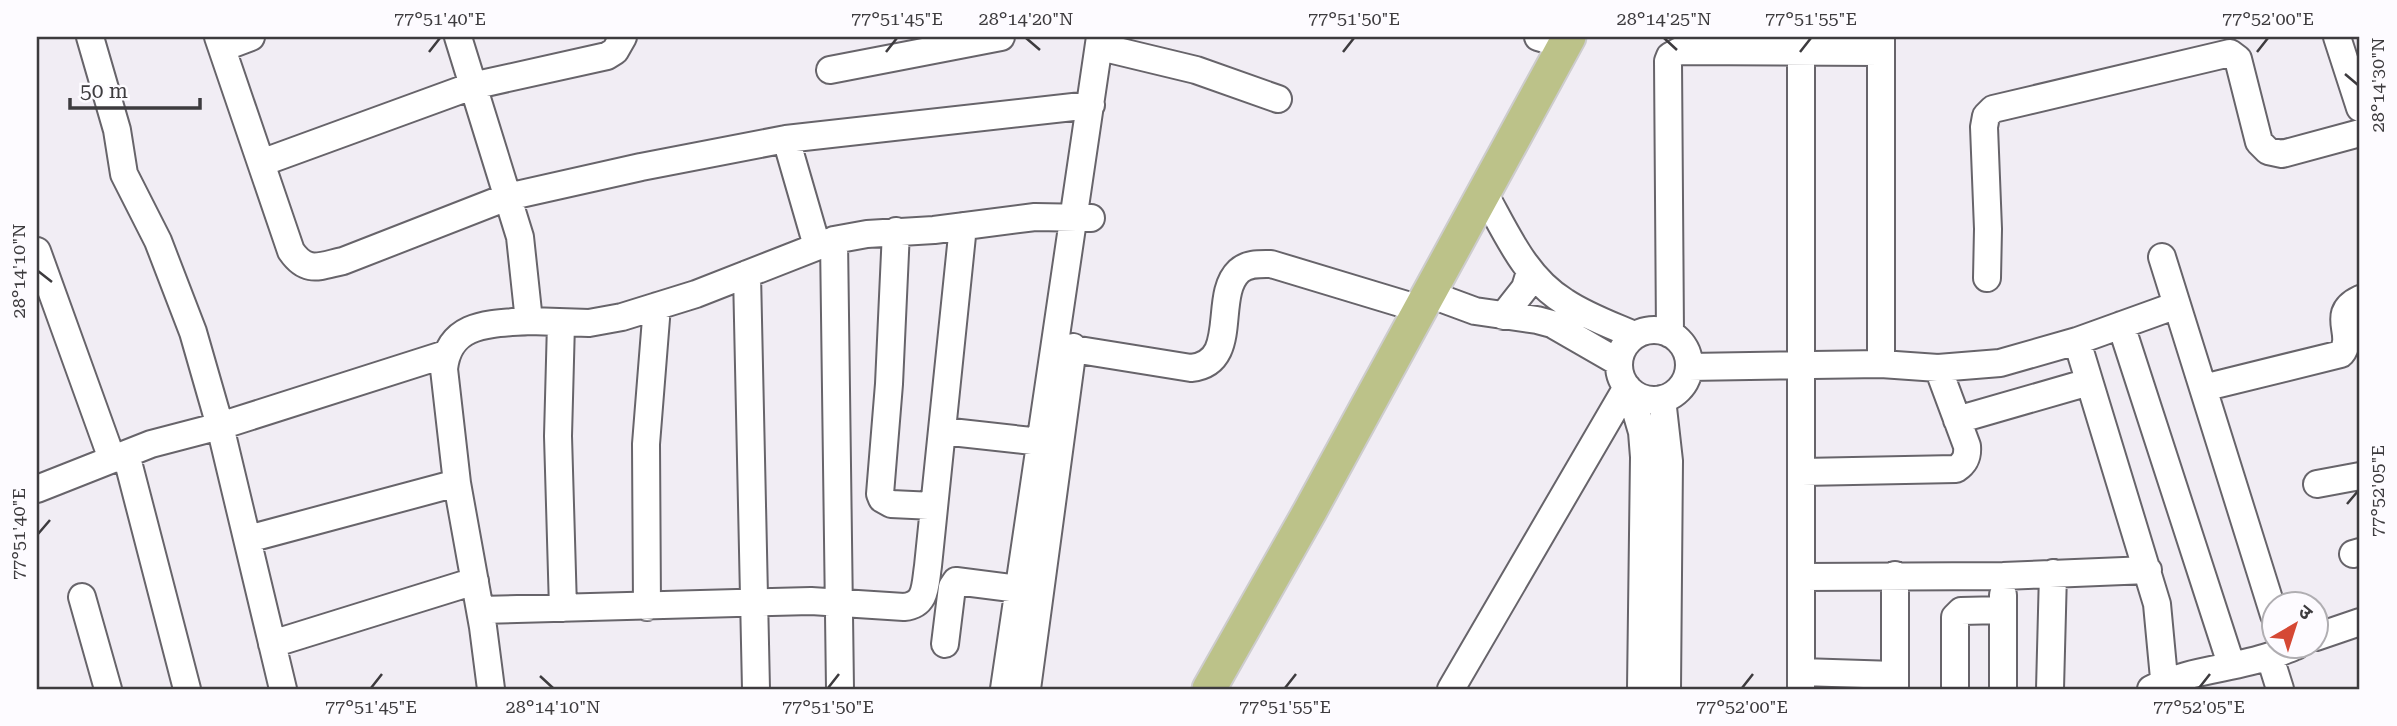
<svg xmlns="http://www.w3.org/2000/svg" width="2397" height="726" viewBox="0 0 2397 726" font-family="'Roboto Serif','Noto Sans Devanagari',serif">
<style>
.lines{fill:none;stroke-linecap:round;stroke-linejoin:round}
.minor-casing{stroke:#67646a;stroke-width:30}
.major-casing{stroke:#cdcccd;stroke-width:37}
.minor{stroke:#fff;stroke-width:26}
.major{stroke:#bcc289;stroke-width:33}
.ticks{fill:none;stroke:#3d3b3e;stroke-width:2.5}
.neatline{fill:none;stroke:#3d3b3e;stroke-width:2.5}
.ticks-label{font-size:18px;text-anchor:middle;fill:#3d3b3e}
</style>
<rect width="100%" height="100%" fill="#f1edf4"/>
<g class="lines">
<defs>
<path id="minor" d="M90 37 117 130 124 174 158 241 193 332 220 426 283 689
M218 37 291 251C307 274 319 266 343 261L507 197 641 167 786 139 1091 105
M458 37 520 237 529 321 589 323 622 317 696 294 834 240 867 234 934 230 1035 217 1091 218
M1538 37 1565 45
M2337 37 2360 108
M222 48 251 37
M1113 50 1196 70 1278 99
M830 70 1001 37
M786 139 817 246
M261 163 472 86 607 56 615 51 623 37
M1484 193C1506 232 1525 278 1565 302 1586 316 1611 325 1634 335
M896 231 889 384 880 494 882 499 891 504 934 506
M834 240 840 689
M37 251 112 459
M2162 257 2274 615
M747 274 756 689
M1987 278 1988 229 1984 127 1986 116 1993 109 2230 53 2238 59 2259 142 2268 151 2282 154 2360 133
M1429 294 1475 311 1537 320 1552 324 1618 362
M1503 316 1525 288 1530 272
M561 323 558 436 563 608
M2121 325 2231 664
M1619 365a35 35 0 1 1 70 0a35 35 0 1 1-70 0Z
M1670 334 1668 61 1670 56 1679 51 1881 52
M2077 341 2157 604 2165 689
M1073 349 1191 368C1241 363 1212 296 1239 271 1248 263 1260 264 1271 264L1420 309
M1881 364V37
M1689 367 1881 364 1938 368 2000 363 2077 341 2177 305
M2203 388 2341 354C2357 334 2328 314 2360 299
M1630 391 1642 432 1644 457 1641 689
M1662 399 1669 461 1667 689
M1957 420 2089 382
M942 431 1041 442
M126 454 187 689
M1802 472 1956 469C1965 463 1968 457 1967 446L1938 368
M2317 484 2360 476
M37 489 151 444 220 426 446 354
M248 539 457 483
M2353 554 2360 552
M1803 577 2003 576 2148 570
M2003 595V689
M82 597 108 689
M647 607 646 444 657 306
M480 610 811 601 904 607C927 605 925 585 928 566L963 226
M2316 637 2360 622
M272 644 475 581
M945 644 952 587 956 581 1019 589
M2270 657 2280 689
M1801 672 1895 675
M491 689 483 627 457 483 444 369C449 321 492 324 529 321
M1004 689 1100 37
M1027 689 1073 347
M1451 689 1627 387
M1801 689V51
M1895 689V575
M1955 689V617L1961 611 2003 610
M2050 689 2053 573
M2151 689C2188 670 2231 669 2270 656 2279 653 2288 649 2296 646"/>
<path id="major" d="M1209 689 1310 511 1569 37"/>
</defs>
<use href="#minor" class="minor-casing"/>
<use href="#major" class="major-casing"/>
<use href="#minor" class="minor"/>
<use href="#major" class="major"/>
</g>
<path class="ticks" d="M1026 38 1040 50M1664 38 1677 50M429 52 440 38M886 52 897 38M1343 52 1354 38M1800 52 1811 38M2257 52 2268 38M2345 74 2358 85M38 271 52 282M2347 504 2358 491M38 534 50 520M540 676 553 688M371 688 382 674M828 688 839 674M1285 688 1296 674M1742 688 1753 674M2199 688 2210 674"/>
<rect width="2397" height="726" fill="none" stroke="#fdfbff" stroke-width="77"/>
<g transform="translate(2295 625) rotate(39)"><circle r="33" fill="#fdfbff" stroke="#b0aeb2" stroke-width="2"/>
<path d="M0-5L12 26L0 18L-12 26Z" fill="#d54834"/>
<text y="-10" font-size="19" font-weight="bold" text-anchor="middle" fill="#3d3b3e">उ</text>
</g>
<path d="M70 98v10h130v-10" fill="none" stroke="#3d3b3e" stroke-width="3.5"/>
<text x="80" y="98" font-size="21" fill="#3d3b3e" stroke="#fdfbff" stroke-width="5" paint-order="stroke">50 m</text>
<rect x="38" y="38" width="2320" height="650" class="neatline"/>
<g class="ticks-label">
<text x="440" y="25">77°51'40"E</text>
<text x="897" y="25">77°51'45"E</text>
<text x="1026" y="25">28°14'20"N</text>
<text x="1354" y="25">77°51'50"E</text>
<text x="1664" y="25">28°14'25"N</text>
<text x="1811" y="25">77°51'55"E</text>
<text x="2268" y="25">77°52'00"E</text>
<text transform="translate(2378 85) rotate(-90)" y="6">28°14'30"N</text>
<text transform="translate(19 271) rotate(-90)" y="6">28°14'10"N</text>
<text transform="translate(2378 491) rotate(-90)" y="6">77°52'05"E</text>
<text transform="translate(19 534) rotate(-90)" y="6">77°51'40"E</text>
<text x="371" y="713">77°51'45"E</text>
<text x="553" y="713">28°14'10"N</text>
<text x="828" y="713">77°51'50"E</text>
<text x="1285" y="713">77°51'55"E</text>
<text x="1742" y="713">77°52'00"E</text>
<text x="2199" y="713">77°52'05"E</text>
</g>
</svg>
